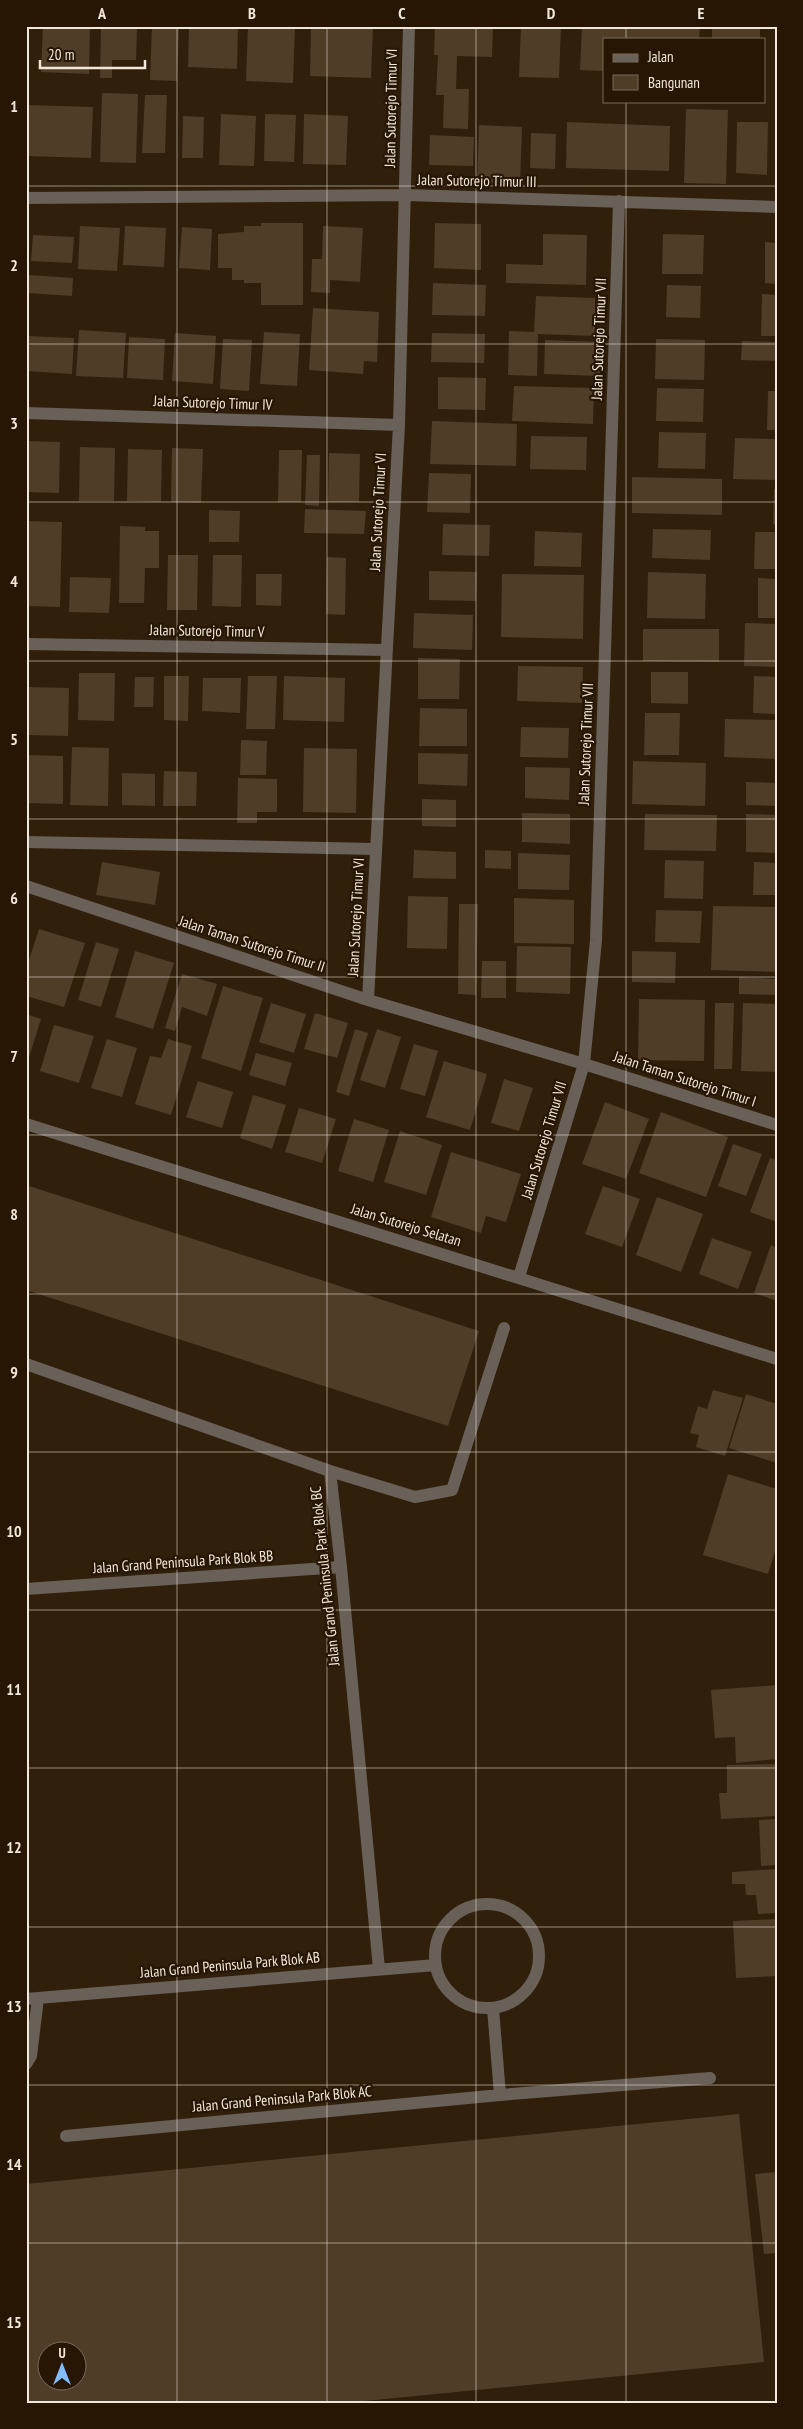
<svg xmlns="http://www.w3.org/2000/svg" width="803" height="2429" viewBox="0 0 803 2429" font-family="'PT Sans Narrow',sans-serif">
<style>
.building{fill:#4f3d28;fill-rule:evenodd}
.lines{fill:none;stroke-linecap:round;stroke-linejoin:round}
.street{stroke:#696057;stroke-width:12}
.grid{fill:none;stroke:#f2e7da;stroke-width:1;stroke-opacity:0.55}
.labels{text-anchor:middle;stroke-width:4.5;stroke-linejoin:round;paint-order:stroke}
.street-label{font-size:15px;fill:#f2e7da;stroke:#261603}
.neatline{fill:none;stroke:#f2e7da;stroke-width:2}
.grid-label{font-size:16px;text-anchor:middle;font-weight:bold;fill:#f2e7da}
</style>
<rect width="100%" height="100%" fill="#301f0b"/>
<path class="building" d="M43 26H90L89 74 41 72Z
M101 26H137L136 60H112V78H100Z
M152 26H179L177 81 150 80Z
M189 26H238L237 69 188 67Z
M248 26H295L293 83 246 81Z
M311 26H373L371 78 310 76Z
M435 26H493L492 57 457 56 456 89H469L468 129 443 128 444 95H436L438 55H434Z
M521 26H561L559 78 519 77Z
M582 26H700L699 39H604V71L580 70Z
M712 26 760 27V39H712Z
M102 93 138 94 136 163 100 162Z
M145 95H167L165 153H142Z
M27 105 93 107 91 158 26 156Z
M686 109 728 110 726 184 684 183Z
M221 114 256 116 254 166 219 165Z
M265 114 296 115 294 162 264 161Z
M304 114 348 116 346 165 303 164Z
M183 116 204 117 203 158H182Z
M567 122 670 126 669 171 566 168Z
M737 122H768L767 175 736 173Z
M479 125 522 127 520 184 477 183Z
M531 133 556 134 555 169 530 168Z
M430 135 474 137 473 166 429 165Z
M261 223H303V305H261V283H244V280H232V268H218V234L244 232V226H261Z
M435 223 481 224V270L434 268Z
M80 226 120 228 117 271 78 269Z
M125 226 166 228 164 267 123 265Z
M323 226 363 228 360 282 330 280V293L311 292 312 259H322Z
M182 227 212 229 210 270 179 268Z
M543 234 587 235 586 285 506 283V264L543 265Z
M663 234 704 235 703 274H662Z
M33 235 74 237 72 263 31 261Z
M765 242 777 243V284L765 283Z
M29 275 73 278 72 296 28 293Z
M433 283 486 285 485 316 432 315Z
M667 285 701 286 700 318 666 317Z
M762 294 777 295V336H761Z
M536 296 595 298V336L538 334 537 376 508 375 509 331 534 332Z
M313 308 379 312 377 362 364 361 363 374 309 370Z
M79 330 126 333 123 378 76 376Z
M264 332 300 334 297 386 260 384Z
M175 333 216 336 213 384 172 381Z
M432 333 485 334 484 363 431 362Z
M26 336 74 338 72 374 26 371Z
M129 337 165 339 163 380 127 378Z
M223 339 252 340 249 391 220 389Z
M656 339 705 340 704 380 655 379Z
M545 340 601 342 600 376 544 374Z
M742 341 777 342V361L741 360Z
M438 377 486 378 485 410 438 409Z
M514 386 594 388 593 424 512 421Z
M657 388 704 389 703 422 656 421Z
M768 391H777V430H767Z
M432 421 517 424 516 466 430 464Z
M659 432 706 433 705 469 658 468Z
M531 436 587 437 586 470 530 469Z
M735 438 777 439V480L733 479Z
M26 441 60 442 59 493 26 492Z
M80 447 115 448 114 501H79Z
M172 448 203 449 201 503 171 502Z
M128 449 162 450 161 502 127 501Z
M279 450H302L301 502H278Z
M329 453 360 454 359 502H328Z
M307 455H320L319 506 305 505Z
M429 473 471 474 470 513 427 512Z
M632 477 722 479V515L632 513Z
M774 489H777V525L773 524Z
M305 509 366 511 364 534 304 533Z
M209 510 240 511 239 542H209Z
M26 521 62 522 60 607 26 606Z
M443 524 490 525 489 556 442 555Z
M120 526 145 527V531H159V568H145L144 603H119Z
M653 529 711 530 710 560 652 558Z
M535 531 582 533 581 567 534 566Z
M755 532H777V569H754Z
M168 555H198L197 610H167Z
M213 555H242L241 607 212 606Z
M327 557 346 558 345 615 326 614Z
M429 571 477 572 476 601 429 600Z
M648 572 706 574 705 619 647 618Z
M256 574H282L281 606 256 605Z
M502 574 584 575 583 639 501 637Z
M70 577 111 578 109 613 69 612Z
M758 578 777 579V618H758Z
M414 613 473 615 472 650 413 648Z
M745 623 777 624V667L744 666Z
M643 629H719V662L643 661Z
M418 658 460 659 459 699H418Z
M518 666 583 667 582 703 517 701Z
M651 672H688V704L651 703Z
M79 673H115L114 721 78 720Z
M164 676H189L188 721 164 720Z
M248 676H277L275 729H246Z
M284 676 345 678 344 722 283 720Z
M754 676 777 677V714L753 713Z
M135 677H154L153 707H134Z
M203 678H241L240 713 202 711Z
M26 687 69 688 68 736 26 735Z
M420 708 467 709V746H419Z
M645 713H680L679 755H644Z
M725 719 777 720V759L724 757Z
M521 727 569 728 568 758 520 757Z
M241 740 267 741 266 775H240Z
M72 747 109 748 108 806 70 805Z
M304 748 357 749 356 813 303 812Z
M418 753 468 754 467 786 418 784Z
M26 755 63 756V804L26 803Z
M633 761 706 763 705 806 632 804Z
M525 767 570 768 569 800 525 798Z
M164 771 197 772 196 806H163Z
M122 773 155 774V806L122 805Z
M238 778 277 779V812H257V823H237Z
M746 782 777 783V806L746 805Z
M422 799 456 800V827L422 826Z
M522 813 570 814V844L522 842Z
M645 814 717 815 716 851 644 850Z
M746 814 777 815V853L746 852Z
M414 850 456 852V879L413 878Z
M485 850 511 851V869L485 868Z
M518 853 570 855 569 890 518 889Z
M665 860 704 861 703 899 664 898Z
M102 862 160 872 155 905 96 895Z
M754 862 777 863V895H753Z
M408 896 448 897 447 949 407 948Z
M514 898 574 900V944L514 943Z
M459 904H478L476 995 458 994Z
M713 906 777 907V972L711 970Z
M656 910 702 911 700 943 655 942Z
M39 929 85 943 64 1007 26 996V969Z
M96 942 119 949 101 1007 78 1000Z
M517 946 571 947 570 994 516 992Z
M135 951 174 963 153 1029 115 1017Z
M632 951 676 952 675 983 632 982Z
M482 961H506V998H481Z
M182 974 217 984 207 1016 182 1007 175 1031 165 1028Z
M739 977 777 979V995L739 994Z
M223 986 263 998 241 1071 201 1058Z
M639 999 705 1000 704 1061 638 1060Z
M271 1003 306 1014 294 1053 259 1042Z
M715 1003H734L732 1069H714Z
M743 1003 777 1004V1072L741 1071Z
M315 1013 348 1023 337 1058 304 1049Z
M26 1014 41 1019 27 1064H26Z
M54 1025 94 1036 79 1083 40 1071Z
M355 1029 368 1033 349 1096 336 1092Z
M377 1029 401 1037 385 1088 360 1080Z
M107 1039 137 1048 122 1097 91 1088Z
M168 1039 192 1046 171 1115 135 1104 150 1056 161 1058Z
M414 1044 438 1051 425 1096 400 1089Z
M256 1053 292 1063 285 1086 249 1075Z
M444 1061 487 1074 470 1130 426 1117Z
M504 1079 533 1088 519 1131 491 1123Z
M198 1081 233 1092 222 1128 186 1117Z
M253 1095 286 1105 272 1149 240 1138Z
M605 1102 649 1119 626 1179 582 1164Z
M299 1108 336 1119 322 1163 285 1152Z
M661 1112 728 1137 706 1197 639 1173Z
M354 1119 389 1130 373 1182 338 1171Z
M400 1131 442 1145 426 1195 384 1182Z
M733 1144 762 1154 746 1196 718 1186Z
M451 1152 521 1174 506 1222 486 1216 481 1233 431 1217Z
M770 1158 777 1160V1222L750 1212Z
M26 1185 479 1331 448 1426 26 1290Z
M603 1186 640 1199 622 1247 585 1234Z
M657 1197 703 1214 681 1272 636 1255Z
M712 1238 752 1252 738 1289 699 1274Z
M771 1245 777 1248V1301L754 1293Z
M713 1390 743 1398 725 1456 696 1447 699 1435 690 1433 698 1406 707 1409Z
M746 1394 777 1404V1463L729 1448Z
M728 1474 777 1489V1545L768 1574 703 1555Z
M777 1685V1759L736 1763 735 1737 715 1738 711 1690Z
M777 1764V1816L721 1819 719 1793H727V1765Z
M777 1819V1865L761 1866 759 1820Z
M777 1869V1913L758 1914 756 1895H746L745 1884H732V1872Z
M777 1919V1976L736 1978 733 1921Z
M739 2114 764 2362 344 2403H26V2184ZM48 2352H78V2382H48Z
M777 2172V2253L764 2254 755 2174Z"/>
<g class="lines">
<path class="street" d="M26 198 406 195 777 207
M26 413 399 425
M26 644 386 650
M26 842 375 849
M26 886 368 1000 584 1064 777 1125
M368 1000 399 425 409 26
M26 1124 777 1359
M519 1277 584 1064 596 940 619 201
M26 1364 330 1471 415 1497 452 1490 504 1328
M330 1471 341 1567 379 1969
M26 1589 341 1567
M435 1956a52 52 0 1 1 104 0a52 52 0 1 1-104 0Z
M26 1999 436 1965
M493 2008 500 2095
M26 2064 31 2056 38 1998
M66 2136 500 2095 710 2078"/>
</g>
<path class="grid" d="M177 26V2403M327 26V2403M476 26V2403M626 26V39M626 101V2403M26 186H777M26 344H777M26 502H777M26 661H777M26 819H777M26 977H777M26 1135H777M26 1294H777M26 1452H777M26 1610H777M26 1768H777M26 1927H777M26 2085H777M26 2243H777"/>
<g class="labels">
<g class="street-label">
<text transform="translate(391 108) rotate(-89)" y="5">Jalan Sutorejo Timur VI</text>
<text transform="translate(477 181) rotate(1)" y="5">Jalan Sutorejo Timur III</text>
<text transform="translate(599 339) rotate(-88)" y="5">Jalan Sutorejo Timur VII</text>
<text transform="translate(213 403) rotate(2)" y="5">Jalan Sutorejo Timur IV</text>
<text transform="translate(378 512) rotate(-87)" y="5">Jalan Sutorejo Timur VI</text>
<text transform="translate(207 631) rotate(1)" y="5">Jalan Sutorejo Timur V</text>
<text transform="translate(586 744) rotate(-88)" y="5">Jalan Sutorejo Timur VII</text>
<text transform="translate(356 917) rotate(-87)" y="5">Jalan Sutorejo Timur VI</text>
<text transform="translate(252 944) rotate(18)" y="5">Jalan Taman Sutorejo Timur II</text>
<text transform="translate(685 1079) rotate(18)" y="5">Jalan Taman Sutorejo Timur I</text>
<text transform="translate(544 1140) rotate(-73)" y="5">Jalan Sutorejo Timur VII</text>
<text transform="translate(406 1225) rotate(17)" y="5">Jalan Sutorejo Selatan</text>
<text transform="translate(183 1562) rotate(-4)" y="5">Jalan Grand Peninsula Park Blok BB</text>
<text transform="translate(325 1576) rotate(-96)" y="5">Jalan Grand Peninsula Park Blok BC</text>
<text transform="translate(230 1965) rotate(-5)" y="5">Jalan Grand Peninsula Park Blok AB</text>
<text transform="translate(282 2099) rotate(-5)" y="5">Jalan Grand Peninsula Park Blok AC</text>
</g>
</g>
<rect width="803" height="2429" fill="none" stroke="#261603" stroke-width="55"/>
<rect x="603" y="38" width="162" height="65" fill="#261603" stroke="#786a59"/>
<rect x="613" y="54" width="25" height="8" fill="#696057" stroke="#786a59"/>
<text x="648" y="62" font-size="15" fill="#f2e7da">Jalan</text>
<rect x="613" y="75" width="25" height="15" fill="#4f3d28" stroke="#786a59"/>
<text x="648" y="88" font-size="15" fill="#f2e7da">Bangunan</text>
<g transform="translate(62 2366)"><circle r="24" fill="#261603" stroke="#786a59"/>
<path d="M0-4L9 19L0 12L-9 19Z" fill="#84bcfb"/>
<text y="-8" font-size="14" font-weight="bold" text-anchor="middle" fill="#f2e7da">U</text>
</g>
<path d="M40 60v8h105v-8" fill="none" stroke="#f2e7da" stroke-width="2.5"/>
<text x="48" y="60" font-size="15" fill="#f2e7da" stroke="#261603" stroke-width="4" paint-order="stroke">20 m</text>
<rect x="28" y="28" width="748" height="2374" class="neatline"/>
<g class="grid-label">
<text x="102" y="19">A</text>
<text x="252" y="19">B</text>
<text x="402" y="19">C</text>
<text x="551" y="19">D</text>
<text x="701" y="19">E</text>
<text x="14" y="112">1</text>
<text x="14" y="271">2</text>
<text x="14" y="429">3</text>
<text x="14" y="587">4</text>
<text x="14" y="745">5</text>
<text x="14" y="904">6</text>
<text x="14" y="1062">7</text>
<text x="14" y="1220">8</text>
<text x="14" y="1378">9</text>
<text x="14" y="1537">10</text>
<text x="14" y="1695">11</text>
<text x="14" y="1853">12</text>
<text x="14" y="2012">13</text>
<text x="14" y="2170">14</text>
<text x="14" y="2328">15</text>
</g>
</svg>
